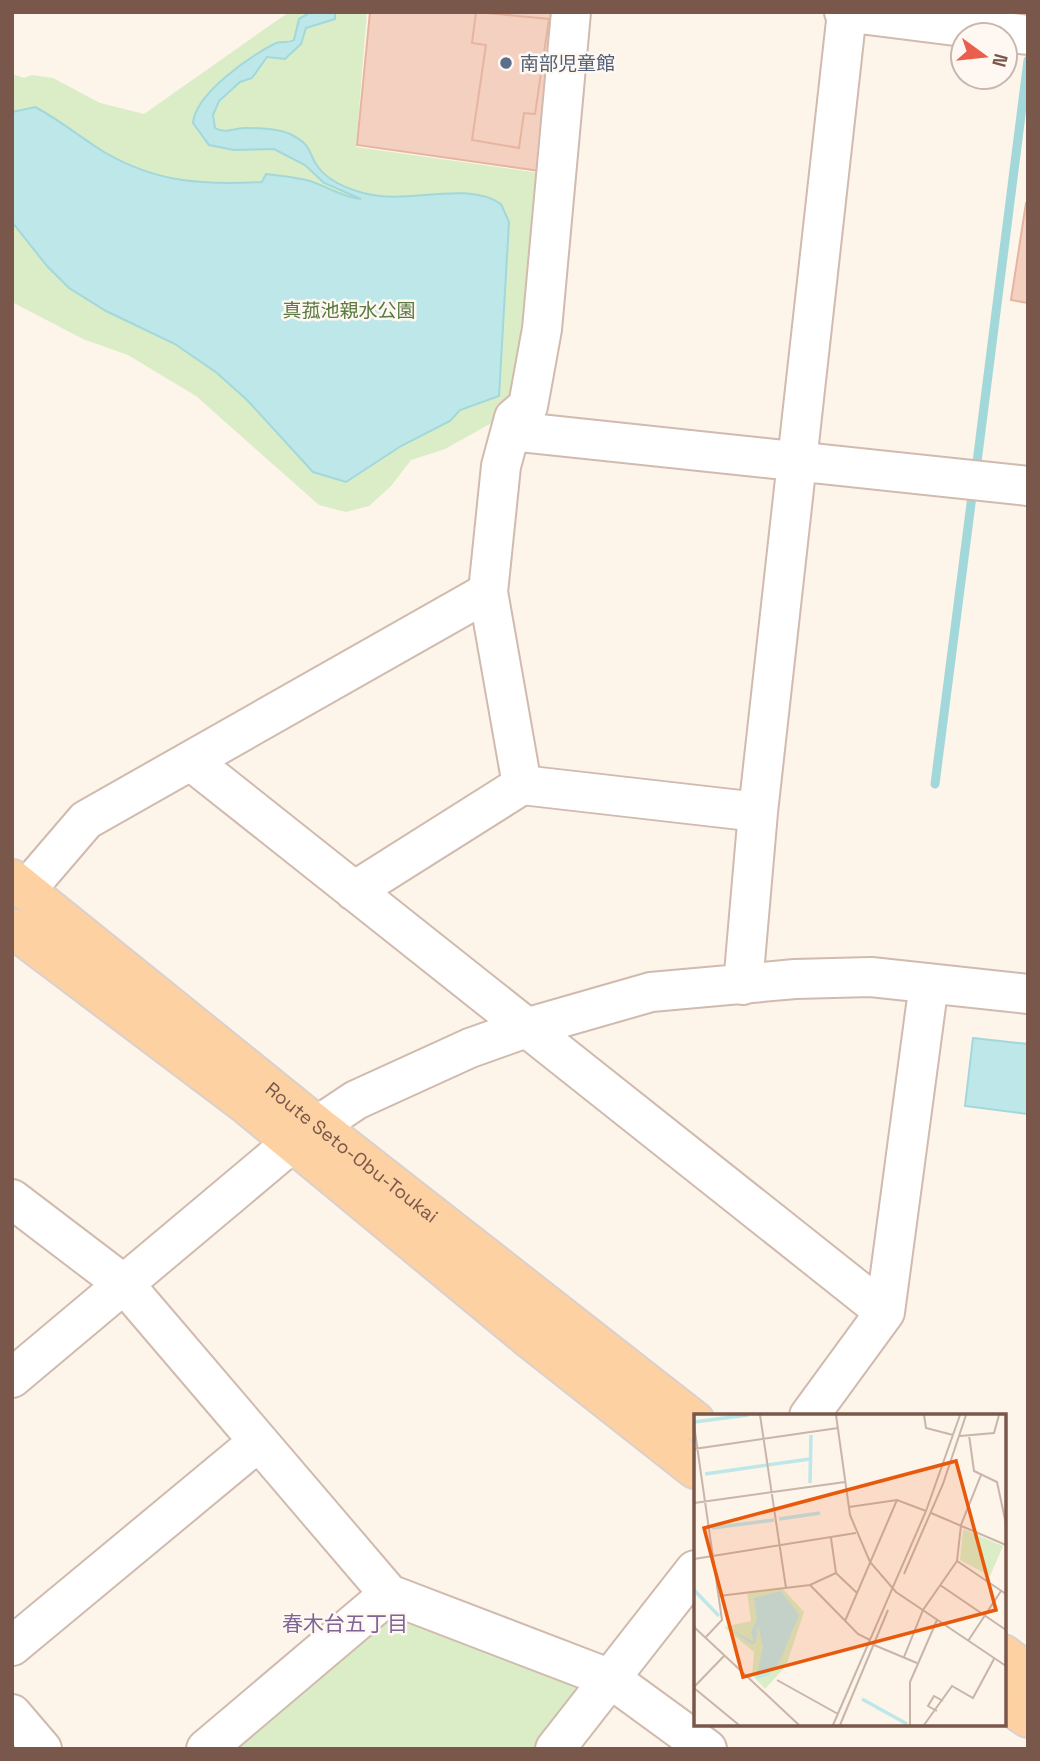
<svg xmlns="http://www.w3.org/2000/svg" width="1040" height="1761" viewBox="0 0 1040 1761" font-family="'Space Grotesk','Noto Sans JP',sans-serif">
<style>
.green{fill:#daedc7}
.water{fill:#bde7e9;stroke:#a3d8db;stroke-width:2}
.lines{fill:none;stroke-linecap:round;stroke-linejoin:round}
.stream{stroke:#a3d8db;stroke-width:9}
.building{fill:#f4d0c1;stroke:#e7b4a0;stroke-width:2}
.minor-casing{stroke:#d1baae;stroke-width:42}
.major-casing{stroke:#dad0cd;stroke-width:42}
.minor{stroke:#fff;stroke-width:38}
.major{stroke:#fdd1a2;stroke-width:38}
.service-dot{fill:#5c6f8a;stroke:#fff8f2;stroke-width:2.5}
.labels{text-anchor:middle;stroke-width:5;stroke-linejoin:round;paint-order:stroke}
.service-label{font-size:19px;fill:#4e5e75;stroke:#fff8f2;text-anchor:start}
.park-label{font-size:19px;fill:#587a40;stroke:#fff8f2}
.street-label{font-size:19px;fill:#7a574b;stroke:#fff8f2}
.neighbourhood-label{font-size:21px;fill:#7f6496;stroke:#fff8f2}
.inset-river{fill:none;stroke:#bde7e9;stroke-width:3.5}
.inset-road{fill:none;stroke:#c9b5aa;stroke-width:2}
.view{fill:#e8590c;fill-opacity:0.15;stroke:#e8590c;stroke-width:3.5}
.inset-edge{fill:none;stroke:#7a574b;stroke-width:3.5}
</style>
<rect width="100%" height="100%" fill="#fdf4ea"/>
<path class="green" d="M289 12H367L356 147 547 174 515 410 445 449 411 460 391 486 369 506 346 512 319 505 196 396 128 355 83 339 12 302V74L24 78 32 75 53 78 100 103 144 114Z
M400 1613 585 1686 537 1749H231L386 1616Z"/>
<path class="water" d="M311 12H335V19L306 28 301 44 285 59 267 57 252 78 240 82 219 101 213 115 215 128C225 134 234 128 246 128 259 128 280 129 292 135 314 147 307 152 318 167 330 184 360 194 380 196 417 201 468 182 501 204L509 222 499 396 460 410 450 421 401 446 346 482 313 472 247 400 217 373 175 344 106 311 69 288 47 266 12 222V112L35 107C60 120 81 138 104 152 157 183 203 185 262 182L266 174C280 176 296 177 310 181 328 187 342 197 361 199L324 183 305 165 274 149 234 150 209 145 193 123C195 94 249 57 274 44 280 40 287 44 294 40L299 19Z
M973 1038 1028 1044V1114L965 1106Z"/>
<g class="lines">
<path class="stream" d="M976 470 1028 60
M935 784 973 488"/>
</g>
<path class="building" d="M370 12H563L547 172 357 145Z
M476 12 549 19 535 114 524 113 519 148 472 140 486 45 472 43Z
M1026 203H1028V303L1011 300Z"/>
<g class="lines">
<defs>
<path id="minor" d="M844 12 1028 35
M511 431 1028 486
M191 761 885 1312
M522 785 488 592 501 466 514 418 528 406 542 329 571 12
M26 890 86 820 488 592
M354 891 522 785 758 812
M743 985 758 812 847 12
M12 1199 125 1285 389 1594 611 1679 707 1749
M12 1378 293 1142 356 1100 470 1048 529 1027 651 992 795 979 871 977 1028 994
M809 1416 885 1312 929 983
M12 1646 258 1442
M12 1714 42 1749
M206 1749 389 1594
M555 1749 695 1570"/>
<g id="major">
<path id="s1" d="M12 879 318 1126 695 1421"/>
<path d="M12 928 247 1105 530 1339 695 1469"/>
<path d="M1003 1654 1028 1673"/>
<path d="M1003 1701 1028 1718"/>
</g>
</defs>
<use href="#minor" class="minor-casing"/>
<use href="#major" class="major-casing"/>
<use href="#minor" class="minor"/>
<use href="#major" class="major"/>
</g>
<circle class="service-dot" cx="506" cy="63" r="7"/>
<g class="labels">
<g class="service-label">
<text x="520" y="70">南部児童館</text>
</g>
<g class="park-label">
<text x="349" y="317">真菰池親水公園</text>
</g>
<g class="street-label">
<text dy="7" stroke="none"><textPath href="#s1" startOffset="436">Route Seto-Obu-Toukai</textPath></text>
</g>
<g class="neighbourhood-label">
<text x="345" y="1631">春木台五丁目</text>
</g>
</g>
<g transform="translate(694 1414)">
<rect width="312" height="312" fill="#fdf4ea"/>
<path d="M269 115 309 132 296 162 266 146ZM88 174 110 198 92 252 71 275 58 261 60 238 30 213 57 207 53 178Z" fill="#daedc7"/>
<path d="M87 177 105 201 86 247 75 261 62 265 69 233 64 211 62 228 58 231 37 215 60 228 57 218 63 205 60 184Z" fill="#bde7e9"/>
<path class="inset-river" d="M0 8 54 1M11 60 116 45M116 69 117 21M85 105 126 99M18 114 80 106M0 176 25 202M168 285 213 310"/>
<path class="inset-road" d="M66 1 92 174M142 1 156 101 176 148 202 178 312 252M230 1 232 14 259 21M0 11 28 206 11 224M275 21 280 57 303 68 312 110M266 22 300 19 305 1M0 35 144 14M0 89 151 68M155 93 203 86 232 97M237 99 312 131M137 124 142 159 163 179M0 145 162 119M263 147 312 180M210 160 249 70 272 1M116 171 164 220 176 226M246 171 312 216M25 182 116 171 142 159M151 207 203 86M0 213 105 311M274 227 307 177M180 231 223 249M210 243 229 196 263 147 267 111 287 61M83 266 144 300M0 273 30 242M0 274 45 311M243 297 234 292 240 282 249 287M139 311 232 97 266 1M146 311 194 196M216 311V268L243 206M230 311 258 272 279 284 300 245"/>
<path class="view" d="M262 47 302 196 49 263 10 114Z"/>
<rect width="312" height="312" class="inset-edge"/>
</g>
<rect width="1040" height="1761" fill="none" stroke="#7a574b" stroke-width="28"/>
<g transform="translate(984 56) rotate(105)"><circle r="33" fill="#fff8f2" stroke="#cab8af" stroke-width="2"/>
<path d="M0-5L12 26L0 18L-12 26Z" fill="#ea5e4c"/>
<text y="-10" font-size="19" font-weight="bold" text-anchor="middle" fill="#7a574b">N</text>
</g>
</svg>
